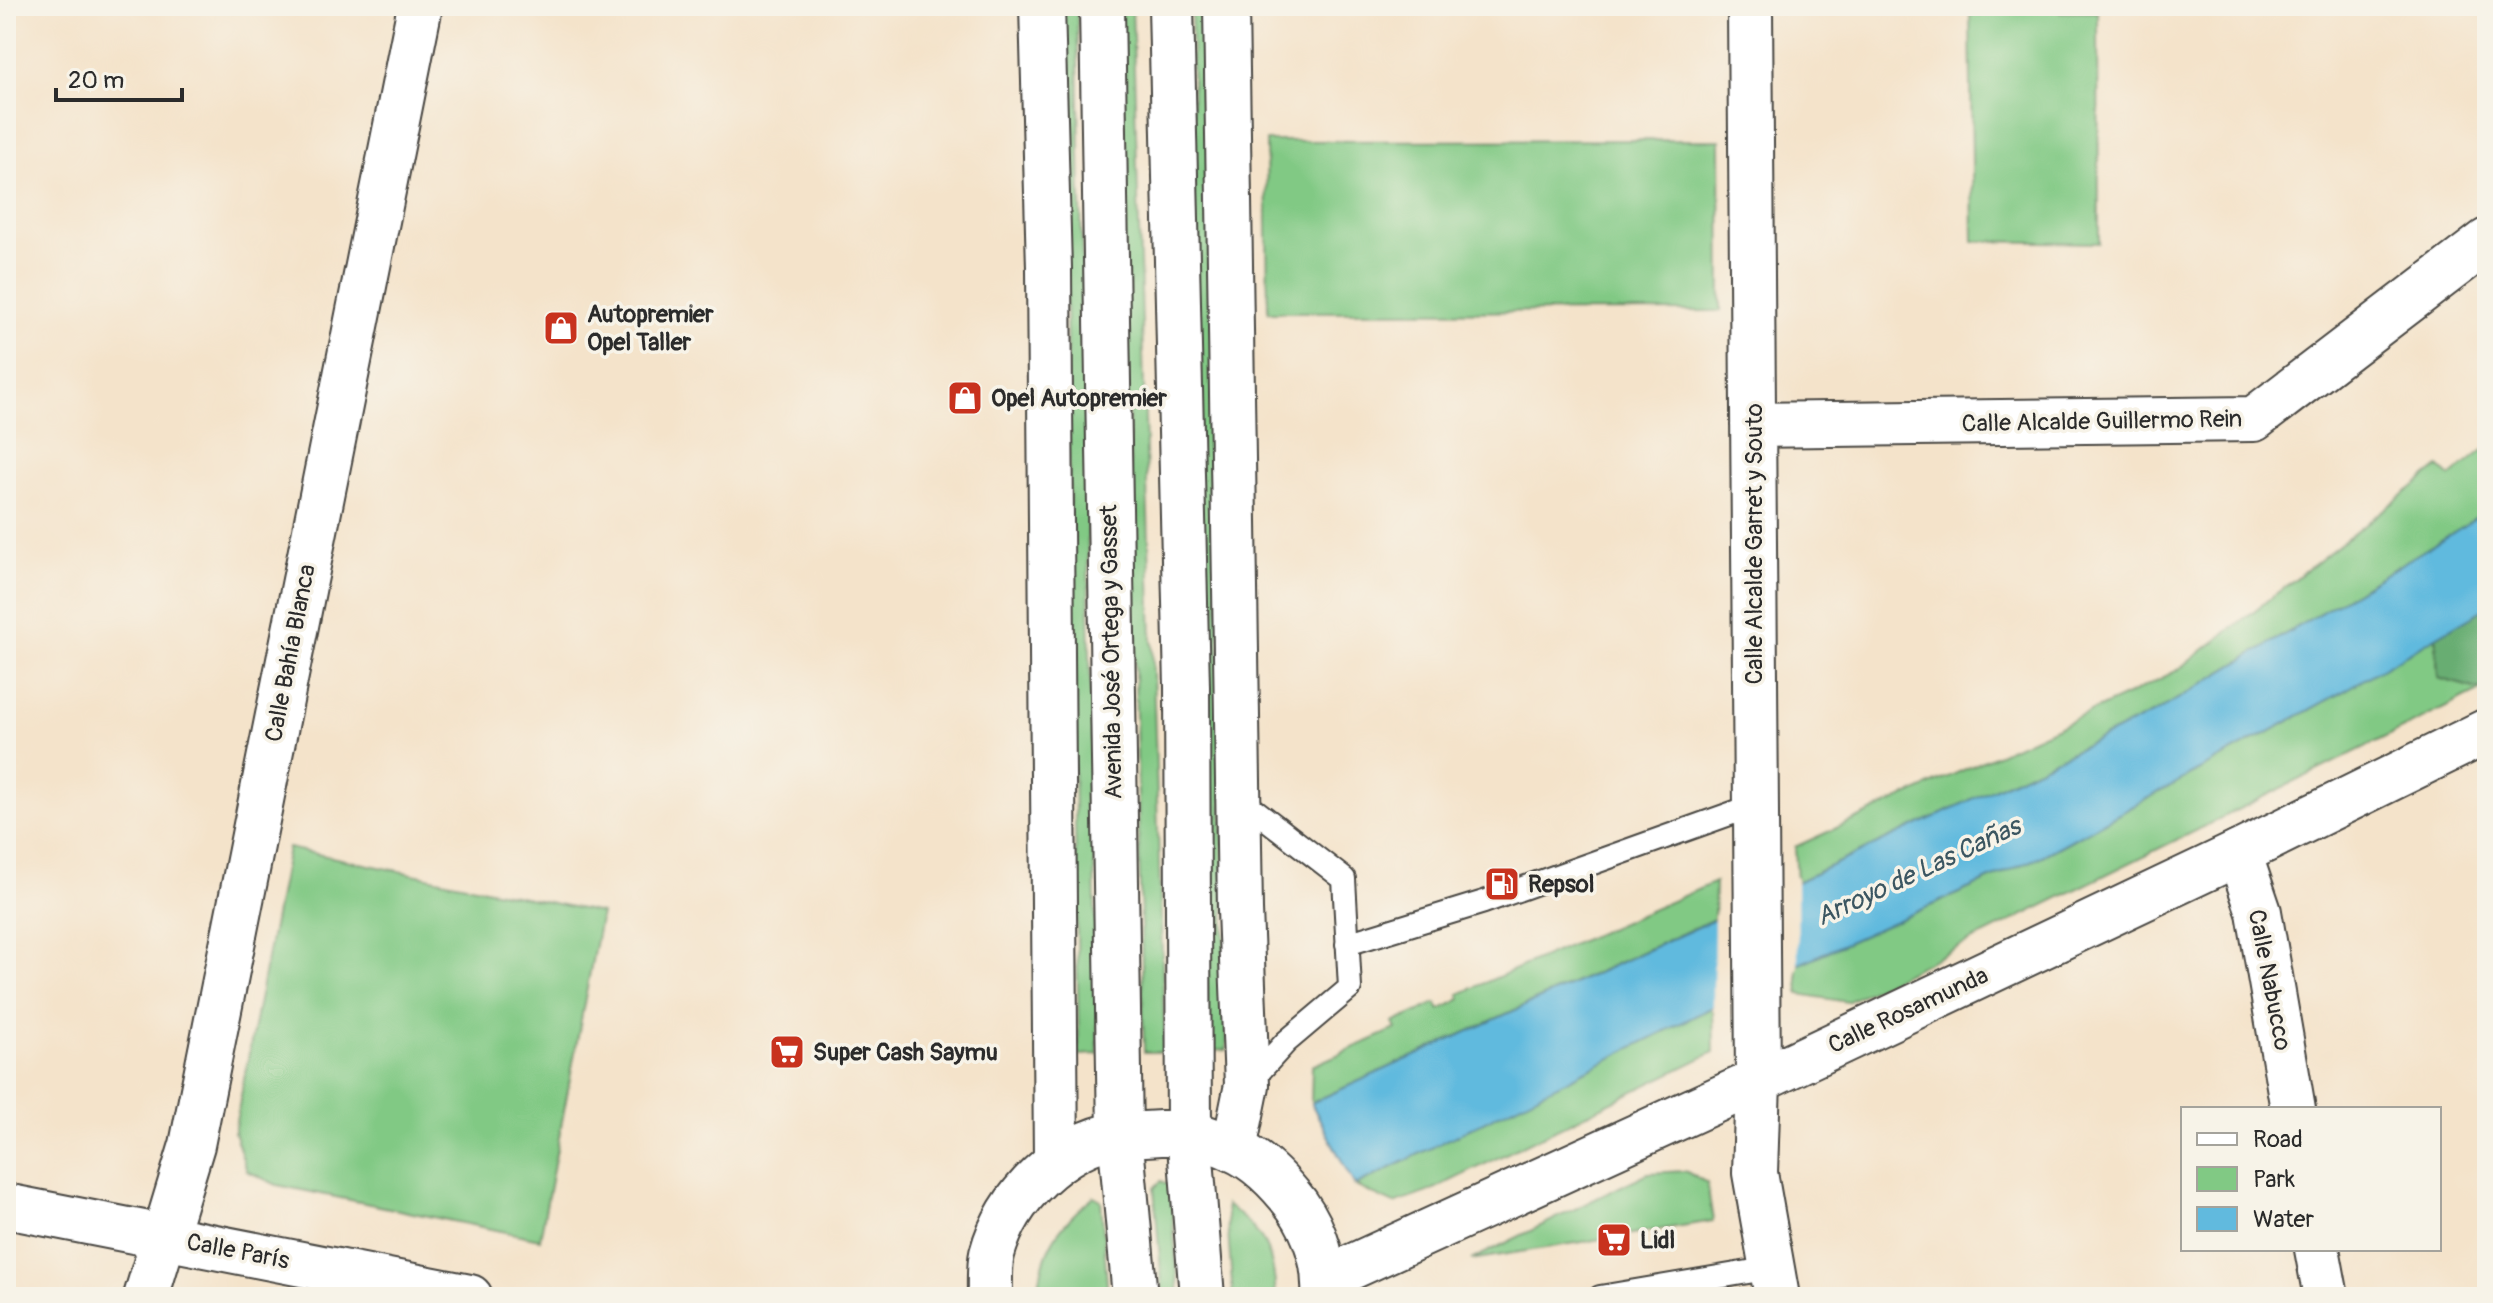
<svg xmlns="http://www.w3.org/2000/svg" width="2493" height="1303" viewBox="0 0 2493 1303" font-family="Pangolin,sans-serif">
<style>
.green{fill:#81c984;stroke:#567a58;stroke-width:2}
.forest{fill:#68ad72;stroke:#4a6c4e;stroke-width:2}
.water{fill:#61bade;stroke:#467284;stroke-width:2}
.pier{fill:#f4e3ca}
.lines{fill:none;stroke-linecap:round;stroke-linejoin:round}
.lane-casing{stroke:#494743;stroke-width:26}
.street-casing{stroke:#494743;stroke-width:48}
.secondary-casing{stroke:#494743;stroke-width:48}
.primary-casing{stroke:#494743;stroke-width:48}
.lane{stroke:#fff;stroke-width:22}
.street{stroke:#fff;stroke-width:44}
.secondary{stroke:#fff;stroke-width:44}
.primary{stroke:#fff;stroke-width:44}
.labels{text-anchor:middle;stroke-width:7;stroke-linejoin:round;paint-order:stroke}
.poi-label{font-size:24px;font-weight:bold;fill:#2b2b2b;stroke:#f7f3e8;text-anchor:start}
.street-label{font-size:24px;fill:#2b2b2b;stroke:#f7f3e8}
.water-label{font-size:26px;font-style:italic;fill:#3b5661;stroke:#f7f3e8}
</style>
<rect width="100%" height="100%" fill="#f7f3e8"/>
<filter id="ink" filterUnits="userSpaceOnUse"><feTurbulence type="fractalNoise" baseFrequency=".0125" numOctaves="2"/><feDisplacementMap in="SourceGraphic" scale="16" xChannelSelector="R" yChannelSelector="G"/><feConvolveMatrix kernelMatrix="1 2 1 2 8 2 1 2 1" color-interpolation-filters="sRGB"/></filter>
<filter id="wash" filterUnits="userSpaceOnUse"><feTurbulence type="fractalNoise" baseFrequency=".006" numOctaves="4" result="noise"/><feDisplacementMap in="SourceGraphic" scale="32" xChannelSelector="R" yChannelSelector="G"/><feGaussianBlur stdDeviation="1.8" result="paint"/><feColorMatrix in="noise" values="0 0 0 0 0 0 0 0 0 0 0 0 0 0 0 0 0 1.4 0 .05"/><feComposite in="paint" operator="in"/></filter>
<g filter="url(#wash)">
<rect width="100%" height="100%" fill="#f4e3ca"/>
<path class="green" d="M1061 6H1077L1098 1054 1079 1055Z
M1119 6H1132L1165 1052H1144Z
M1191 6H1207L1227 1050 1208 1051Z
M1970 6H2059L2060 12H2098L2099 243 1973 241Z
M1720 140 1721 311 1268 312 1266 141Z
M2487 447V510L2451 534 2156 712 1797 882 1795 847 2134 692 2178 670 2439 467 2450 477Z
M2436 637 2438 678 2481 690 1847 1002 1799 994 1797 965 2042 856 2344 691Z
M288 848 601 913 540 1239 277 1185 247 1171 234 1132Z
M1715 882 1714 919 1311 1103 1312 1066 1396 1029 1393 1023 1436 1003 1440 1010 1461 999 1459 994Z
M1713 1007 1714 1052 1428 1192 1394 1204 1355 1186Z
M1685 1171 1707 1183 1713 1221 1471 1260 1648 1173Z
M1161 1181 1170 1185 1179 1297H1163L1154 1188Z
M1094 1196 1101 1200 1108 1297H1038C1041 1249 1058 1226 1094 1196Z
M1226 1205C1263 1231 1274 1251 1276 1297H1233Z"/>
<path class="forest" d="M2487 607V687L2481 690 2438 678 2436 637Z"/>
<path class="water" d="M2487 510V607L2344 691 2042 856 1797 965 1355 1186 1311 1103 1797 882 2156 712 2451 534Z"/>
<path class="pier" d="M1797 877 1798 969 1713 1011 1714 915Z"/>
</g>
<g filter="url(#ink)">
<g class="lines">
<defs>
<path id="lane" d="M1239 798 1344 879 1350 988 1286 1042 1248 1084
M1347 944 1484 902 1755 805
M1600 1297 1772 1268"/>
<path id="street" d="M1042 6 1049 269 1056 1162
M1226 6 1240 910 1247 1085 1234 1149
M1750 6 1758 1081 1755 1173 1777 1297
M1753 425 2254 419 2487 241
M2239 853 2259 912 2293 1109
M2317 1249 2326 1297
M146 1297 192 1145 420 6"/>
<path id="secondary" d="M6 1206 470 1297
M1325 1279 1758 1081 2239 853 2487 731"/>
<path id="primary" d="M1102 6 1120 1134 1135 1297
M1171 6 1187 687 1189 1133 1202 1297
M990 1297C990 1283 989 1267 992 1254 1007 1197 1061 1144 1120 1134 1127 1133 1136 1134 1144 1134 1158 1133 1173 1132 1187 1133 1201 1135 1220 1143 1233 1149 1259 1160 1280 1183 1297 1205 1316 1232 1326 1265 1324 1297"/>
</defs>
<use href="#lane" class="lane-casing"/>
<use href="#street" class="street-casing"/>
<use href="#secondary" class="secondary-casing"/>
<use href="#primary" class="primary-casing"/>
<use href="#lane" class="lane"/>
<use href="#street" class="street"/>
<use href="#secondary" class="secondary"/>
<use href="#primary" class="primary"/>
</g>
</g>
<defs>
<symbol id="shop-square" viewBox="-11 -11 22 22"><rect x="-9" y="-9" width="18" height="18" rx="4" fill="#c8321e" stroke="#f7f3e8"/><path d="M-5-2.5h2.3a2.7 3.5 0 0 1 5.4 0H5L5.5 6h-11ZM-1.5-2.5h3a1.5 2.3 0 0 0-3 0Z" fill="#fff"/></symbol>
<symbol id="fuel-square" viewBox="-11 -11 22 22"><rect x="-9" y="-9" width="18" height="18" rx="4" fill="#c8321e" stroke="#f7f3e8"/><path d="M-5.5-6h7V0h2V4h1.3V-2.5L3-4.5l.8-.8L6-3V5H2.5V1h-1V6h-7ZM-4.2-4.7v3.2H.2V-4.7Z" fill="#fff"/></symbol>
<symbol id="supermarket-square" viewBox="-11 -11 22 22"><rect x="-9" y="-9" width="18" height="18" rx="4" fill="#c8321e" stroke="#f7f3e8"/><path d="M-6-5.5h2.5l.6 2H6L4.5 2H-2.5L-4.4-4H-6ZM-1.5 3.2a1.3 1.3 0 1 0 .1 0ZM3 3.2a1.3 1.3 0 1 0 .1 0Z" fill="#fff"/></symbol>
</defs>
<g fill-rule="evenodd">
<use href="#shop-square" x="541" y="308" width="40" height="40"/>
<use href="#shop-square" x="945" y="378" width="40" height="40"/>
<use href="#fuel-square" x="1482" y="864" width="40" height="40"/>
<use href="#supermarket-square" x="767" y="1032" width="40" height="40"/>
<use href="#supermarket-square" x="1594" y="1220" width="40" height="40"/>
</g>
<g class="labels">
<g class="poi-label">
<text x="587" y="322">Autopremier<tspan x="587" dy="28">Opel Taller</tspan></text>
<text x="991" y="406">Opel Autopremier</text>
<text x="1528" y="892">Repsol</text>
<text x="813" y="1060">Super Cash Saymu</text>
<text x="1640" y="1248">Lidl</text>
</g>
<g class="street-label">
<text transform="translate(2102 421) rotate(-1)" y="8">Calle Alcalde Guillermo Rein</text>
<text transform="translate(1754 544) rotate(-90)" y="8">Calle Alcalde Garret y Souto</text>
<text transform="translate(1111 652) rotate(-91)" y="8">Avenida José Ortega y Gasset</text>
<text transform="translate(290 653) rotate(-79)" y="8">Calle Bahía Blanca</text>
<text transform="translate(2270 980) rotate(79)" y="8">Calle Nabucco</text>
<text transform="translate(1908 1010) rotate(-25)" y="8">Calle Rosamunda</text>
<text transform="translate(238 1251) rotate(11)" y="8">Calle París</text>
</g>
<g class="water-label">
<text transform="translate(1918 871) rotate(-25)" y="9">Arroyo de Las Cañas</text>
</g>
</g>
<rect width="2493" height="1303" fill="none" stroke="#f7f3e8" stroke-width="32"/>
<rect x="2181" y="1107" width="260" height="144" fill="#f7f3e8" stroke="#a5a39c" stroke-width="2"/>
<rect x="2197" y="1133" width="40" height="12" fill="#ffffff" stroke="#a5a39c" stroke-width="2"/>
<text x="2253" y="1147" font-size="24" fill="#2b2b2b">Road</text>
<rect x="2197" y="1167" width="40" height="24" fill="#81c984" stroke="#a5a39c" stroke-width="2"/>
<text x="2253" y="1187" font-size="24" fill="#2b2b2b">Park</text>
<rect x="2197" y="1207" width="40" height="24" fill="#61bade" stroke="#a5a39c" stroke-width="2"/>
<text x="2253" y="1227" font-size="24" fill="#2b2b2b">Water</text>
<path d="M56 88v12h126v-12" fill="none" stroke="#2b2b2b" stroke-width="4"/>
<text x="68" y="88" font-size="24" fill="#2b2b2b" stroke="#f7f3e8" stroke-width="6" paint-order="stroke">20 m</text>
</svg>
